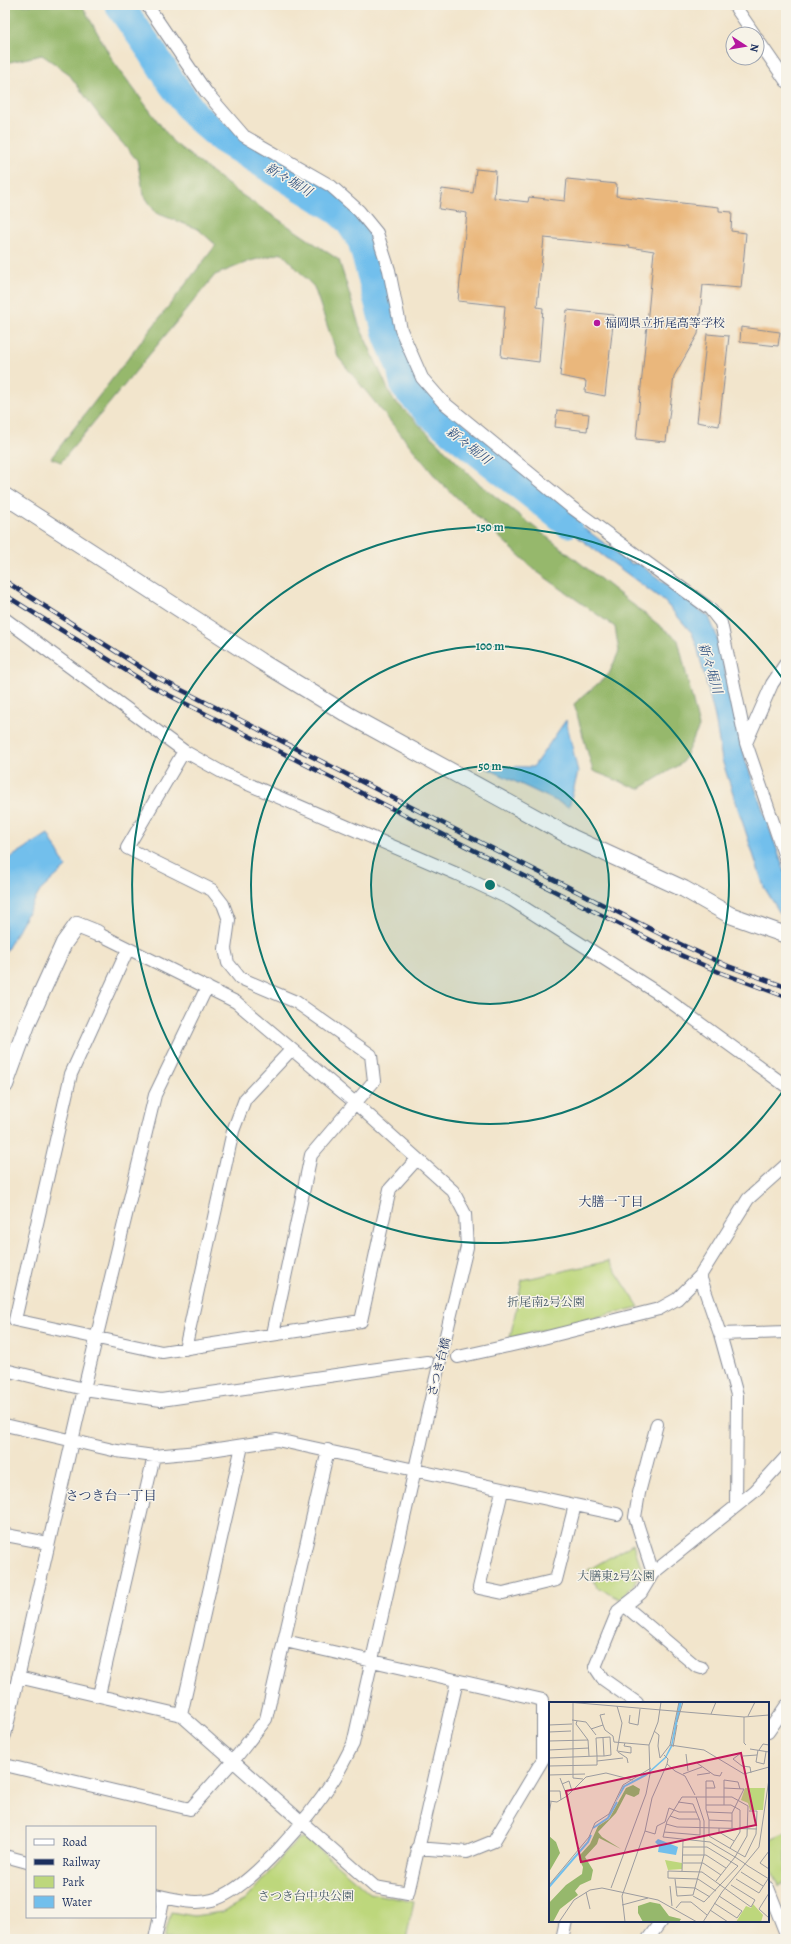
<svg xmlns="http://www.w3.org/2000/svg" width="791" height="1944" viewBox="0 0 791 1944" font-family="Alegreya,'Noto Serif JP',serif">
<style>
.green{fill:#bdd77c;stroke:#6c836d}
.forest{fill:#96b86c;stroke:#587465}
.water{fill:#72bfec;stroke:#4677a5}
.lines{fill:none;stroke-linecap:round;stroke-linejoin:round}
.river{stroke:#72bfec;stroke-width:29}
.building{fill:#eab77c}
.minor-casing{stroke:#868a95;stroke-width:14}
.tertiary-casing{stroke:#868a95;stroke-width:18}
.minor{stroke:#fff;stroke-width:12}
.tertiary{stroke:#fff;stroke-width:16}
.rail-casing{stroke:#1b2f5e;stroke-width:4.5}
.rail{stroke:#f7f3e8;stroke-width:3;stroke-dasharray:9;stroke-linecap:butt}
.minor-bridge-casing{stroke:#868a95;stroke-width:14;stroke-linecap:butt}
.minor-bridge{stroke:#fff;stroke-width:12}
.ring{fill:none;stroke:#0f766e;stroke-width:2}
.poi-dot{fill:#b5179e;stroke:#f7f3e8;stroke-width:1.5}
.labels{text-anchor:middle;stroke-width:3;stroke-linejoin:round;paint-order:stroke}
.poi-label{font-size:12px;fill:#1b2f5e;stroke:#f7f3e8;text-anchor:start}
.park-label{font-size:12px;fill:#445966;stroke:#f7f3e8}
.street-label{font-size:12px;fill:#1b2f5e;stroke:#f7f3e8}
.water-label{font-size:13px;font-style:italic;fill:#315382;stroke:#f7f3e8}
.neighbourhood-label{font-size:13px;fill:#1b2f5e;stroke:#f7f3e8}
.inset-river{fill:none;stroke:#72bfec;stroke-width:2}
.inset-road{fill:none;stroke:#9c9ca0;stroke-width:1}
.view{fill:#c2185b;fill-opacity:0.15;stroke:#c2185b;stroke-width:2}
.inset-edge{fill:none;stroke:#1b2f5e;stroke-width:2}
.centre{fill:#0f766e;stroke:#f7f3e8;stroke-width:2}
.ring-label{font-size:12px;text-anchor:middle;font-weight:bold;fill:#0f766e;stroke:#f7f3e8;stroke-width:3;stroke-linejoin:round;paint-order:stroke}
</style>
<rect width="100%" height="100%" fill="#f7f3e8"/>
<filter id="ink" filterUnits="userSpaceOnUse"><feTurbulence type="fractalNoise" baseFrequency=".025" numOctaves="2"/><feDisplacementMap in="SourceGraphic" scale="8" xChannelSelector="R" yChannelSelector="G"/><feConvolveMatrix kernelMatrix="1 2 1 2 8 2 1 2 1" color-interpolation-filters="sRGB"/></filter>
<filter id="wash" filterUnits="userSpaceOnUse"><feTurbulence type="fractalNoise" baseFrequency=".012" numOctaves="4" result="noise"/><feDisplacementMap in="SourceGraphic" scale="16" xChannelSelector="R" yChannelSelector="G"/><feGaussianBlur stdDeviation="0.9" result="paint"/><feColorMatrix in="noise" values="0 0 0 0 0 0 0 0 0 0 0 0 0 0 0 0 0 1.4 0 .05"/><feComposite in="paint" operator="in"/></filter>
<g filter="url(#wash)">
<rect width="100%" height="100%" fill="#f2e5cc"/>
<path class="green" d="M609 1261 639 1307 510 1338 522 1280Z
M633 1544 641 1566 634 1585 620 1599 597 1587 588 1570Z
M786 1832V1882L778 1886 768 1861V1840Z
M298 1839H307L370 1893 414 1902 406 1939H164L171 1912 194 1916 222 1912 245 1900Z"/>
<path class="forest" d="M5 5H82L113 61 173 142 236 191 339 260 359 325 392 398 477 482 678 640 699 727 682 763 639 789 593 771 574 704 609 674 619 651 615 627 536 571 438 480 338 357 314 287 282 253 250 261 215 275 61 462 51 458 216 245 198 229 156 213 144 195 137 160 104 122 68 73 42 55 5 63Z"/>
<path class="water" d="M541 496 632 564 638 563 709 617 716 634 746 762 786 875V923L764 887 722 760 715 717 697 646 692 633 664 601 533 504Z
M566 720 578 772 569 807 482 766 533 767Z
M48 834 66 867 40 891 5 953V861Z"/>
<g class="lines">
<path class="river" d="M119 5 151 50 173 85 195 115 221 138 334 207 349 221 362 241 388 337 401 368 405 387 430 414 568 523"/>
</g>
<g id="blocks">
<path class="building" d="M476 169 496 171 494 198 528 202 529 197 565 201 567 179 617 184 616 196 719 207V211L732 212 731 231 746 233 741 288 703 285 698 334 674 376 666 442 636 439 654 251 629 247V246L544 238 537 307 543 308 539 362 501 357 505 306 458 301 467 213 439 209 442 189 473 193Z
M567 310 614 315 605 396 585 392 586 381 560 376Z
M741 327 780 332 778 346 740 342Z
M707 334 729 336 719 426 697 422Z
M557 410 589 414 587 431 555 427Z"/>
</g>
</g>
<g filter="url(#ink)">
<use href="#blocks" fill-opacity="0" stroke="#868a95" stroke-width="1"/>
<g class="lines">
<defs>
<path id="minor" d="M147 5 206 92 244 136 331 186 359 211 377 233 389 270 401 330 422 378 443 402 571 507 710 609 721 623 746 743 786 860
M734 5 754 34
M757 39 786 81
M5 619 184 751 227 775 457 874 512 900 661 995 786 1086
M746 743 772 684 786 663
M184 751 127 848 212 890 223 904 229 920 225 949 228 963 240 978 296 1002 371 1055 374 1081 311 1155 273 1334
M97 933 236 1002 354 1102 453 1191 465 1214 467 1247 450 1318
M128 949 71 1074 15 1320 162 1352 361 1321 390 1189 417 1159
M700 1276 720 1334 737 1395 736 1506
M720 1334 786 1332
M185 1349 233 1131 245 1099 291 1050
M458 1357 539 1339 659 1309 677 1299 700 1276 748 1199 786 1165
M5 1370 84 1389 161 1400 427 1362
M5 1425 117 1451 154 1456 198 1452 277 1440 575 1505 556 1580 503 1593 479 1588 502 1491
M575 1505 617 1514
M5 1537 6 1535 48 1543
M653 1573 635 1517 639 1493 657 1424
M625 1606 696 1666 702 1668
M285 1641 543 1700V1759L494 1841 467 1852 417 1848
M18 1677 181 1715 375 1887 408 1893 457 1681
M99 1695 154 1456
M637 1703 603 1679 595 1667 618 1611 641 1593 653 1573 755 1491 786 1457
M181 1715 242 1446
M768 1732 786 1706
M5 1735 84 1389 155 1095 207 987
M5 1765 190 1809 234 1760 266 1719 328 1450
M5 1856 27 1862
M768 1888 786 1934
M155 1895C173 1899 194 1905 212 1900 251 1890 312 1813 334 1779 341 1768 347 1755 353 1744L427 1416
M155 1939 164 1897
M562 1939 566 1921
M648 1939 661 1921"/>
<path id="tertiary" d="M5 496 260 661 350 716 573 838 684 889 730 915 786 935
M5 1085 28 1022 64 943 77 925 97 933"/>
</defs>
<use href="#minor" class="minor-casing"/>
<use href="#tertiary" class="tertiary-casing"/>
<use href="#minor" class="minor"/>
<use href="#tertiary" class="tertiary"/>
<defs>
<path id="rail" d="M5 581 156 677 678 943 728 966 786 987
M5 595 151 686 674 952 719 972 786 997"/>
</defs>
<use href="#rail" class="rail-casing"/>
<use href="#rail" class="rail"/>
<defs>
<path id="minor-bridge" d="M427 1416 450 1318"/>
</defs>
<use href="#minor-bridge" class="minor-bridge-casing"/>
<use href="#minor-bridge" class="minor-bridge"/>
</g>
</g>
<circle cx="490" cy="885" r="119" fill="#0f766e" fill-opacity=".12"/>
<g class="ring">
<circle cx="490" cy="885" r="119"/>
<circle cx="490" cy="885" r="239"/>
<path d="M785 1088A358 358 0 1 1 785 682"/>
</g>
<circle class="poi-dot" cx="597" cy="323" r="4"/>
<g class="labels">
<g class="poi-label">
<text x="605" y="327">福岡県立折尾高等学校</text>
</g>
<g class="park-label">
<text x="546" y="1306">折尾南2号公園</text>
<text x="616" y="1580">大膳東2号公園</text>
<text x="306" y="1900">さつき台中央公園</text>
</g>
<g class="street-label">
<text transform="translate(439 1367) rotate(-76)" y="4">さつき台橋</text>
</g>
<g class="water-label">
<text transform="translate(289 179) rotate(31)" y="5">新々堀川</text>
<text transform="translate(469 445) rotate(38)" y="5">新々堀川</text>
<text transform="translate(711 668) rotate(73)" y="5">新々堀川</text>
</g>
<g class="neighbourhood-label">
<text x="611" y="1206">大膳一丁目</text>
<text x="111" y="1500">さつき台一丁目</text>
</g>
</g>
<g transform="translate(549 1702)">
<rect width="220" height="220" fill="#f2e5cc"/>
<path d="M196 86H216L214 108H201L199 101 192 98ZM116 158 133 161V167L119 168ZM204 202 214 213 212 220H187L197 204 202 206Z" fill="#bdd77c"/>
<path d="M84 83 91 87 90 92 85 95 77 92 67 111 49 130 53 135 72 147 50 136 48 142 36 155 44 168 42 178 31 183 26 189 29 193 11 207 4 220H1L0 201 17 183 33 172 34 165 30 157 31 153 41 142 49 124 60 117 77 86ZM0 134 7 140 11 151 0 170ZM101 200 111 202 120 214 132 217 130 220H94L89 211V204Z" fill="#96b86c"/>
<path d="M130 0H133L123 45 117 56 97 74 76 85 66 102 74 84 98 71 116 55 122 43ZM109 137 129 145 127 153 109 150 110 144 106 140Z" fill="#72bfec"/>
<path class="inset-river" d="M44 126 59 116 68 100M0 185 39 140 42 133"/>
<path class="inset-road" d="M18 0 195 15 220 13M24 0V76L34 77M68 4 73 21 68 49 82 51V45L75 44 76 41M56 12 51 13 54 23 56 28 64 34 65 40 100 43M162 12 167 0M81 13 80 21 89 23 91 7M199 14 206 0M195 15V41L197 43M23 18 37 20 47 33M28 19 27 22 39 38 40 54M128 20 134 0M0 23 23 22M42 27 54 23M105 29 110 33 109 44 111 56 121 43 130 0M0 30 22 29M54 36 55 54M0 39 39 38M121 43 155 48 195 72 220 65M124 45 128 23M201 47 220 50M0 48 40 46M209 48 207 60 215 62 217 50M210 48 214 42 220 43M69 50 78 56 79 61M192 51 184 57 193 64 201 65 202 71M137 52 139 69M194 54 208 53M0 56 48 54H55L62 53 61 35 47 36 48 54V63L0 64M48 59 74 56M148 61 165 73 171 74 173 70M118 62 126 69 136 74 146 93M134 72 153 65M0 73 36 72M148 73 161 71M11 76 18 94M13 82 20 79 23 89M157 86H166L164 79H157V107L160 118V134L196 155 207 132 208 109H200M175 86 195 87 183 111V126M0 89H11L12 98M0 99 8 100 18 94 37 75 57 71 84 78M157 103H182L191 108V130L181 146M175 103V78L189 80 191 87M158 110 183 111M0 113 2 100M121 114 130 117H150M160 118 183 119M117 122 128 125 208 127M170 126V130L185 139M96 129 106 132 108 124 116 120 120 106 130 110H147M115 130 151 133V119L144 102 129 100M134 145H158L189 164 155 200 144 194M220 149 211 161 220 167M134 153H157L177 166M134 161H154L172 173M133 169 134 139M192 170 214 184M126 177 128 194 144 193 155 153V119L147 95M187 177 210 191 219 177M167 179 186 155 198 134 199 104 183 95H133L118 119 114 135 161 140 164 142 186 155 195 161 199 164 220 177M0 183 40 135 46 121 60 112 74 83 102 66M121 184 123 204M127 185 146 186 161 195M62 186 97 92 101 72 100 43 109 20 112 0M167 189 149 177 119 176V169L153 170 202 205 206 198 182 183M37 190 41 207M220 191 210 207 220 216M165 201 188 216 193 209 170 194M73 203 99 196M127 206 132 200H142L158 213M161 208 179 220M10 220 25 198 41 188 53 186 109 198 148 220M76 220 73 194 96 129 103 96 118 62 119 57 115 53M154 220 173 190 210 145 220 77"/>
<path class="view" d="M192 51 207 123 32 160 17 89Z"/>
<rect width="220" height="220" class="inset-edge"/>
</g>
<circle cx="490" cy="885" r="6" class="centre"/>
<g class="ring-label">
<text x="490" y="531">150 m</text>
<text x="490" y="650">100 m</text>
<text x="490" y="770">50 m</text>
</g>
<rect width="791" height="1944" fill="none" stroke="#f7f3e8" stroke-width="20"/>
<rect x="26" y="1826" width="130" height="92" fill="#f7f3e8" stroke="#9fa5b1"/>
<rect x="34" y="1839" width="20" height="6" fill="#ffffff" stroke="#9fa5b1"/>
<text x="62" y="1846" font-size="12" fill="#1b2f5e">Road</text>
<rect x="34" y="1859" width="20" height="6" fill="#1b2f5e" stroke="#9fa5b1"/>
<text x="62" y="1866" font-size="12" fill="#1b2f5e">Railway</text>
<rect x="34" y="1876" width="20" height="12" fill="#bdd77c" stroke="#9fa5b1"/>
<text x="62" y="1886" font-size="12" fill="#1b2f5e">Park</text>
<rect x="34" y="1896" width="20" height="12" fill="#72bfec" stroke="#9fa5b1"/>
<text x="62" y="1906" font-size="12" fill="#1b2f5e">Water</text>
<g transform="translate(745 46) rotate(102)"><circle r="19" fill="#f7f3e8" stroke="#9fa5b1"/>
<path d="M0-3L7 15L0 10L-7 15Z" fill="#b5179e"/>
<text y="-6" font-size="11" font-weight="bold" text-anchor="middle" fill="#1b2f5e">N</text>
</g>
</svg>
